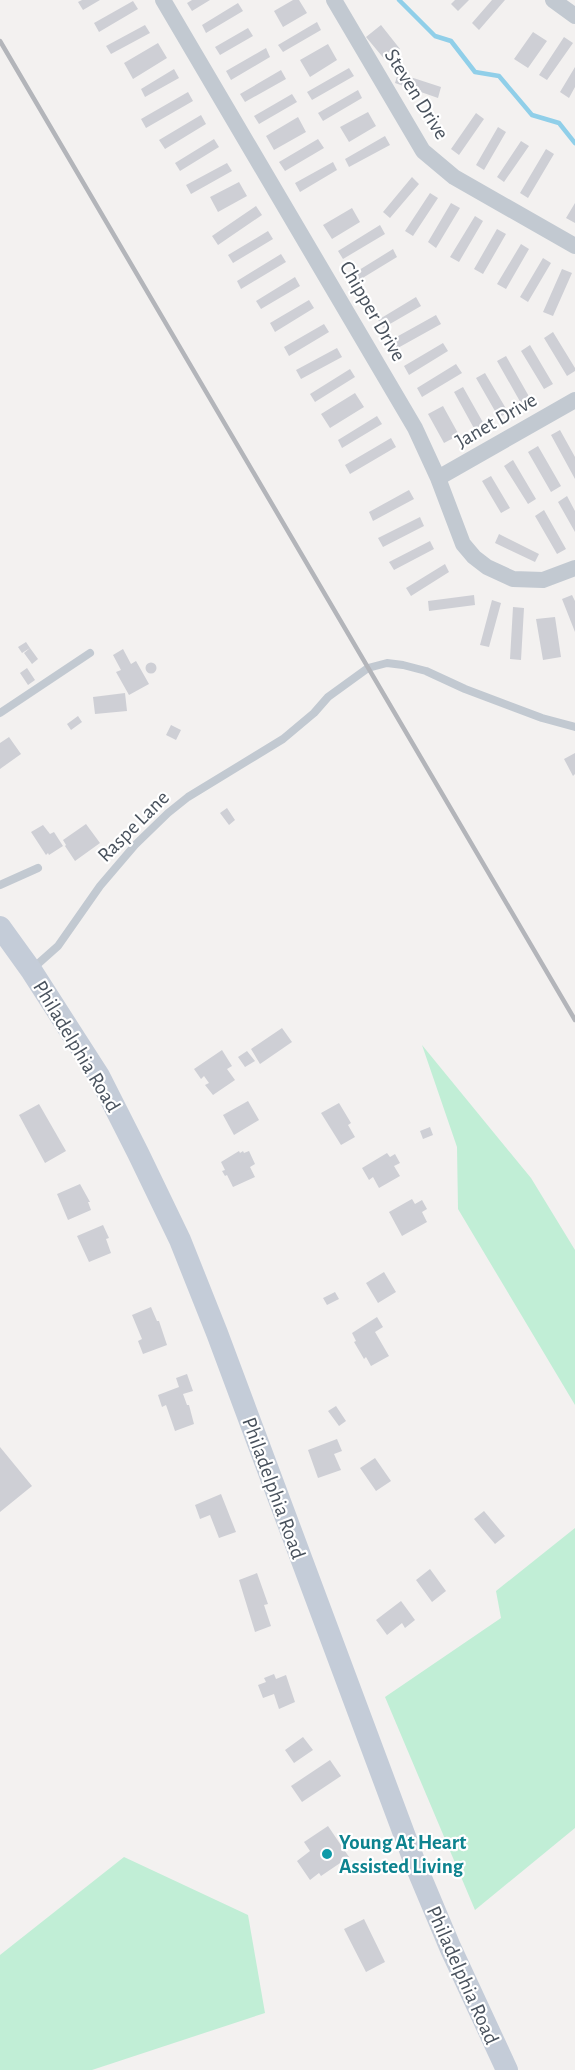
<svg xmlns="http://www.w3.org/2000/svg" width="575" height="2070" viewBox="0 0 575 2070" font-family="'Alegreya Sans',sans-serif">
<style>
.green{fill:#c1eed6}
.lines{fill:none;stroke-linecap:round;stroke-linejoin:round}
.stream{stroke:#90cfe9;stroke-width:4.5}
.building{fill:#cecfd5}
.service{stroke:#c2c9d1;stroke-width:8}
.minor{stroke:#c2c9d1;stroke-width:16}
.secondary{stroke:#c4ccd8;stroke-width:22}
.rail{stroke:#b3b5ba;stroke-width:4.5}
.culture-dot{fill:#0f9aa8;stroke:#fff;stroke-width:2}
.labels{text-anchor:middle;stroke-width:4.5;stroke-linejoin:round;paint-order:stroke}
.street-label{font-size:21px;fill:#49525d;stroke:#fff}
.culture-label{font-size:21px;font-weight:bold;fill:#0d838f;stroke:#fff;text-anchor:start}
</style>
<rect width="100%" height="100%" fill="#f3f1f0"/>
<path class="green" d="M422 1045 531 1178 575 1250V1405L458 1209 457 1147Z
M575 1528V1828L475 1910 385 1697 501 1618 496 1591Z
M124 1857 248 1915 265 2013 92 2070H0V1955Z"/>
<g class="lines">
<path class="stream" d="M399 0 435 36 451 41 475 72 499 76 532 115 559 123 575 143"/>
</g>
<path class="building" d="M82 0H100L83 10 78 2Z
M192 0H210L192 11 187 3Z
M293 0H299L307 13 283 27 274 11Z
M455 0H469L458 11 451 4Z
M492 0H505L479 30 472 23Z
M133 1 138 9 99 32 94 23Z
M238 3 243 11 206 33 202 25Z
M317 22 321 30 283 52 278 45Z
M145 25 150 33 111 54 106 46Z
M381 25 400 49 386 61 366 37Z
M248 28 253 36 220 55 215 47Z
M533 32 547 41 528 68 514 59Z
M564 37 573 43 547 80 539 75Z
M158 43 167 58 133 79 124 63Z
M328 44 337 60 310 77 300 60Z
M266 48 270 57 231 80 226 71Z
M575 67V87L569 98 560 92Z
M349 68 354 76 312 100 307 92Z
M174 69 179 78 145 97 141 89Z
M281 70 286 79 245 102 240 94Z
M398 73 441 87 438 98 395 83Z
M358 90 362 98 323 121 318 113Z
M188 92 193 101 146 128 141 119Z
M292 94 297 102 259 124 254 116Z
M368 112 376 126 349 142 340 127Z
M476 113 484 119 459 155 451 149Z
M201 115 206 124 165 149 159 140Z
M298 117 306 132 274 150 266 136Z
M498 127 506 132 484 170 476 165Z
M385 136 390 145 349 167 345 159Z
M214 139 219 147 180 171 175 163Z
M318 139 324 148 285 171 279 162Z
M521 141 529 146 504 182 497 177Z
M546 149 554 154 528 198 520 193Z
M333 162 337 170 300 192 295 183Z
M227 163 232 171 191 194 186 185Z
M412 177 419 184 390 218 383 212Z
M239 182 247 196 218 212 210 197Z
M430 193 438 198 413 236 405 231Z
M451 203 460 208 436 248 428 242Z
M575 203V223L566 218Z
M256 206 262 215 218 245 212 236Z
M352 208 360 222 332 239 323 225Z
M475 216 483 221 459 262 450 257Z
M380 225 385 234 343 259 338 251Z
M497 229 506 234 483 274 474 269Z
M268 231 273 239 233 263 228 255Z
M521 244 529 249 506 289 497 284Z
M393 249 397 257 356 282 351 275Z
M281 254 286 262 241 289 237 281Z
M543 258 551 263 528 302 520 297Z
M562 269 572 273 553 316 543 312Z
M295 277 300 286 261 309 256 301Z
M416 297 421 306 383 328 378 320Z
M309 300 314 308 275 332 270 323Z
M436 315 441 324 396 349 391 340Z
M324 324 329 332 289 356 284 347Z
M553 332 575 368V371L567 376 544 338Z
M443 343 448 351 409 375 404 366Z
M530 345 553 384 544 389 521 351Z
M337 348 342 357 301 379 296 370Z
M506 356 531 400 522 405 497 361Z
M456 364 462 373 422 397 417 388Z
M350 369 355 377 315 402 310 394Z
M485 373 508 412 499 418 476 378Z
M463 387 485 426 476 432 454 392Z
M355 393 364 407 330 428 321 414Z
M443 406 459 435 444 443 428 414Z
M377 416 382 424 342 448 338 440Z
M560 430 575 457V479L551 435Z
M391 438 396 447 350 474 345 465Z
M538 446 561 486 551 492 528 452Z
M513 460 536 499 528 504 504 466Z
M491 476 510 508 501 513 482 481Z
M409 490 414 499 373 521 369 512Z
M567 496 575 511V532L558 502Z
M544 510 566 549 557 554 535 516Z
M420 517 424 526 383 547 378 538Z
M499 534 539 554 535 562 495 543Z
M430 541 434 549 394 570 389 562Z
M445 564 449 572 411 596 406 588Z
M474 595 475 605 429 611 428 601Z
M572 595 575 601V632L562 599Z
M492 600 501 603 489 647 480 645Z
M513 607 524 608 521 660 510 659Z
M555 617 561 657 543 660 536 619Z
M26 642 30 648 22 653 18 647Z
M30 648 38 659 32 664 24 653Z
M123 649 131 664 136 661 149 684 129 695 116 672 121 670 113 655Z
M145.5 668a5.5 5.5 0 1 1 11 0a5.5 5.5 0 1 1-11 0Z
M27 668 35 680 28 685 20 673Z
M125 693 127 711 95 714 93 697Z
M78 716 82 722 71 730 67 724Z
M171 725 181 730 176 740 166 735Z
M9 737 21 754 0 769V743Z
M575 753V774L573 776 564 759Z
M227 808 235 820 229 825 220 813Z
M86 824 100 843 75 861 65 846 66 845 63 840Z
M43 825 50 834 54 832 63 846 49 855 48 853 46 855 31 832Z
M282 1028 292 1042 260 1064 251 1049Z
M222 1050 232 1066 227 1069 235 1080 213 1095 205 1085 209 1083 204 1076 201 1079 194 1069Z
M247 1051 255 1061 245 1067 238 1057Z
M248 1101 259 1120 234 1135 223 1115Z
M339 1103 351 1123 348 1125 355 1137 341 1145 321 1113Z
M39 1104 66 1151 45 1163 19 1115Z
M430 1127 433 1135 423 1139 420 1131Z
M239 1151 240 1153 243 1151 244 1153 249 1151 255 1164 250 1167 255 1177 233 1187 227 1175 225 1176 222 1171 225 1170 221 1162Z
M387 1153 390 1157 395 1154 400 1163 394 1166 400 1176 379 1188 373 1177 369 1180 362 1168Z
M80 1184 90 1202H88L91 1210 68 1220 57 1194Z
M412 1199 415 1204 422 1200 427 1209 422 1212 427 1222 402 1236 389 1212Z
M103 1225 109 1238 106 1239 111 1253 89 1262 77 1236Z
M384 1272 396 1292 378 1303 366 1283Z
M335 1292 339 1299 327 1305 323 1298Z
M151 1307 157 1321H159L167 1345 143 1354 138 1341 142 1339 132 1315Z
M377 1317 383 1327 375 1332 389 1356 371 1366 366 1357 364 1359 354 1342 356 1341 352 1333Z
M187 1374 193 1391 183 1394 187 1405H189L194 1424 175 1431 166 1405 162 1407 158 1395 179 1387 176 1378Z
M336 1406 346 1421 339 1426 328 1411Z
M337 1439 342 1451 334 1454 341 1470 318 1478 308 1450Z
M0 1447 32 1486 0 1512Z
M375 1458 391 1481 376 1491 360 1468Z
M221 1494 236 1532 219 1538 210 1515 200 1519 195 1505Z
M484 1511 505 1536 495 1544 474 1519Z
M430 1569 446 1591 432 1602 416 1580Z
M257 1573 268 1604 264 1605 271 1626 255 1632 239 1580Z
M401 1601 415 1620 405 1628 402 1623 387 1635 376 1620Z
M274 1674 276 1679 286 1675 295 1702 279 1709 274 1694 263 1698 258 1685 266 1682 264 1678Z
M303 1737 313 1750 294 1763 285 1750Z
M330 1760 341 1776 302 1802 291 1786Z
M328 1826 349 1857 321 1876 319 1873 310 1880 297 1861 310 1851 304 1842Z
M364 1919 385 1962 366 1972 344 1929Z"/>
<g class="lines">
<path class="service" d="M0 713 90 653
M0 885 38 868
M31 970 58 946 100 886 135 845 168 813 188 797 283 739 314 713 328 697 368 668 387 663 403 665 426 671 465 689 542 718 575 727"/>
<path class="minor" d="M163 0 415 428 438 478 463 544 474 557 487 567 513 579 543 580 575 568
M334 0 423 151 454 177 575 246
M553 0 575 16
M438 478 575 400"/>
<path class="secondary" d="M0 927 31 970 99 1076 138 1153 180 1240 217 1333 416 1866 450 1947 507 2070"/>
<path class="rail" d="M0 41 575 1020"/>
</g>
<circle class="culture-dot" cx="327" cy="1854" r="6"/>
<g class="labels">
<g class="street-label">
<text transform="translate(417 94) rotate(58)" y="7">Steven Drive</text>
<text transform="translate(373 311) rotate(60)" y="7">Chipper Drive</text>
<text transform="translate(496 420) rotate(-30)" y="7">Janet Drive</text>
<text transform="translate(133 826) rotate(-45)" y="7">Raspe Lane</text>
<text transform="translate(77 1046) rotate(59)" y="7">Philadelphia Road</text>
<text transform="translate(274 1488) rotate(70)" y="7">Philadelphia Road</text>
<text transform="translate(463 1975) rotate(66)" y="7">Philadelphia Road</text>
</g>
<g class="culture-label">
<text x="339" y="1849">Young At Heart<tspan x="339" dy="24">Assisted Living</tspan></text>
</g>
</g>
</svg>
